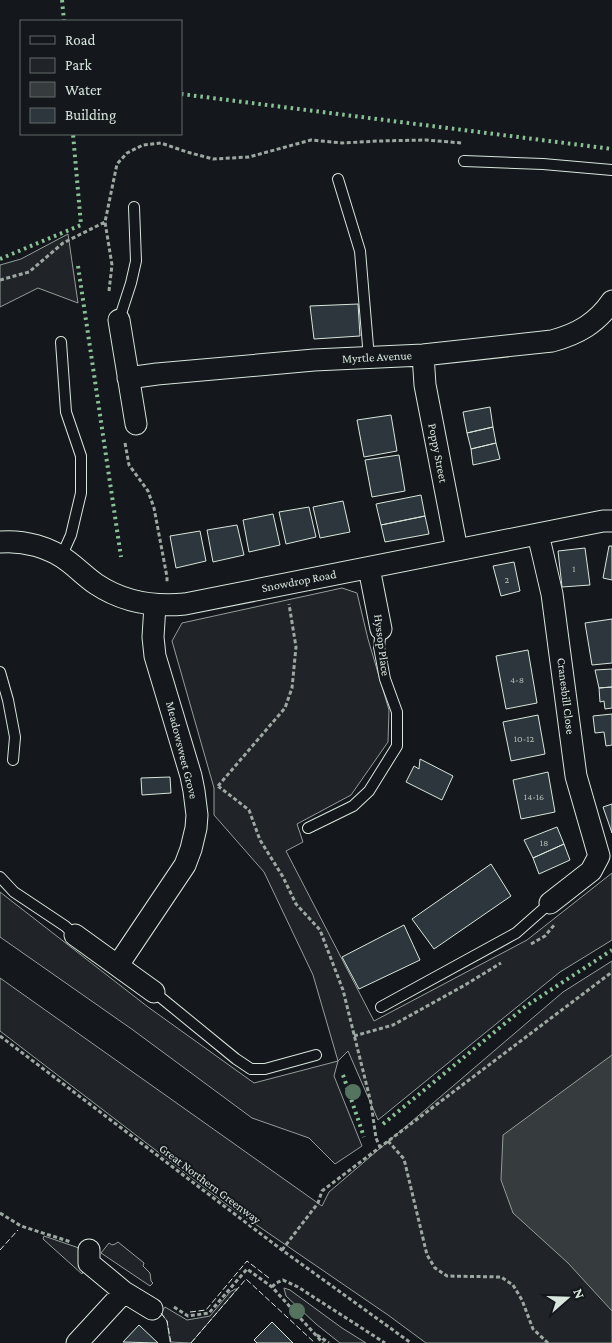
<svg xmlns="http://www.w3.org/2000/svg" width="612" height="1343" viewBox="0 0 612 1343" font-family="'Crimson Pro',serif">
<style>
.green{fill:#202428;stroke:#939e99}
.water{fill:#363b3e;stroke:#939e99}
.building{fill:#2c363c;stroke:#d8e6dc}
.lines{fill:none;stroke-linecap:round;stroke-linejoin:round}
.lane-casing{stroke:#d8e6dc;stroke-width:12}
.street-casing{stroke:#d8e6dc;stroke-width:23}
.path{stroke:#9da8a2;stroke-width:3;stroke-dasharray:4 2.5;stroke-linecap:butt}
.lane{stroke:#14181c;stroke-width:10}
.street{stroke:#14181c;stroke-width:21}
.hedge{stroke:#8ac095;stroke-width:4;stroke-dasharray:2.5 4;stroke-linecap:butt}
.fence{stroke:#d8e6dc;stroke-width:1;stroke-dasharray:6 2.5;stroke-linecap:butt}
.tree{fill:#55745f}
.labels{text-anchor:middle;stroke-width:4;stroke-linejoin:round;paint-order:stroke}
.number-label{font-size:10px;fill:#adbab4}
.street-label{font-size:12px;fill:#d8e6dc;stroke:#14181c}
</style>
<rect width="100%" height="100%" fill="#14181c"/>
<path class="green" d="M68 234 78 303 38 288 0 307V265L21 259Z
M342 588 357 593 368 639 389 710 388 742 351 795 297 824 303 842 286 851 374 1021 527 940 612 873V940L560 972 378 1120 348 1051 338 1061 334 1076 362 1146 335 1164 309 1138 252 1118 133 1030 0 937V892L148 1007 254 1083 338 1061 313 975 264 872 214 815V788L172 641 182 623Z
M612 961V1343H426L388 1315 226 1204 0 1031V978L322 1206 329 1192 563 992Z
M44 1236 79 1248 84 1268 82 1274 43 1239Z
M118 1242 144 1263 143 1266 150 1273 151 1281 153 1283 150 1286 101 1253 109 1243 112 1245 115 1244Z
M284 1288 290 1290 342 1328 366 1343H340L316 1324 286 1296Z
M235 1289H237L191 1343 170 1342 167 1321 161 1313 165 1307 187 1320 210 1316 230 1292Z"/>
<path class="water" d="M612 1055V1311L568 1263 513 1213 501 1180 503 1135Z"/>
<path class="building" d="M358 304 360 336 314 339 310 306Z
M490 407 493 427 467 433 463 412Z
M391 415 397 451 364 457 357 420Z
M493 427 496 443 471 449 467 433Z
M496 443 500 459 473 465 471 449Z
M399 455 405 491 372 497 365 460Z
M421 495 425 516 381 525 376 504Z
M343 501 350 532 320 538 313 507Z
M309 507 316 537 286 544 279 512Z
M273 514 280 545 249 552 243 520Z
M425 516 429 534 385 542 381 525Z
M237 525 244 555 213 562 207 530Z
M200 531 206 561 176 568 170 536Z
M609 546H612V580L603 578Z
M585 548 590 585 562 587 558 551Z
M514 562 520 591 501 596 493 566Z
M612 619V663L592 665 585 623Z
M528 650 537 703 506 709 496 656Z
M612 669V687L599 688 595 670Z
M612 687V708L605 709 604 701 600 702 599 688Z
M612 714V745L606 746 604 732 595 733 593 716Z
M538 715 545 754 511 761 503 722Z
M420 759 453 776 442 800 406 782 414 766 419 769Z
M548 772 555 812 521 819 513 780Z
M170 777 171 793 142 795 141 778Z
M612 804V833L603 807Z
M557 827 564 844 533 858 524 840Z
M564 844 570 860 539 874 533 858Z
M491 864 511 896 434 949 412 919Z
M404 925 420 960 359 989 342 957Z
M272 1322 293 1343H257L254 1340Z
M139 1325 158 1343 123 1342Z"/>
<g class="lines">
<defs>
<path id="lane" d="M464 161 543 164 612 170
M338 179 360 251 369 358
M119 320 131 283 136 261 134 207
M61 342 66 412 81 456V493L71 535 61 557
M0 672 8 700 15 737 13 760
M308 828 353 806 369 791 397 746V712L385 679 379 647 381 629
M0 877 14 892 65 926 75 935
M154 992 236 1059 251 1069H265L316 1055
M381 1007 516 933 550 903"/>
<path id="street" d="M119 320 136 424
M423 355 425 385 457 550
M128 378 157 374 314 360 423 355 552 341C578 334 597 323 612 301
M538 534 552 594 576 776 599 856 591 871 550 903
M0 542C24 540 50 547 69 562 78 569 87 578 96 584 123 602 154 607 185 604L603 521H612
M369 568 381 629
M75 935 154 992
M118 965 185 865 191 849 196 828 197 815 194 791 191 776 155 656 153 637 155 605
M89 1250V1263L124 1292 152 1309
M77 1343 124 1292"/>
</defs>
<use href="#lane" class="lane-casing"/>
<use href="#street" class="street-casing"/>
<path class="path" d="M0 280 29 272 63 243 105 222
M109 291 112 265 105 222 117 164 127 153 143 145 161 143 187 152 213 159 249 157 311 140 342 143 378 141 426 140 462 143
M125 443 129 465 148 491 154 508 167 577V583
M218 786 249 810 260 840 283 877 296 904 320 930 343 990 371 1103 376 1138 380 1147
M218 786 285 708 292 688 296 647 289 604
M531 944 545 936 555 924
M0 1036 282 1250 411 1343
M354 1036 393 1025 465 985 501 963
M388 1141 404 1159 427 1255 435 1268 447 1276 501 1277 513 1285 522 1300 533 1329 548 1343
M0 1213 21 1226 71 1242
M282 1250 318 1203 322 1191 612 972
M272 1287 276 1283 283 1280 298 1287 385 1343
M174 1307 188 1316 209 1313 247 1269 272 1287 323 1343
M317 1335 329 1343"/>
<use href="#lane" class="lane"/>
<use href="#street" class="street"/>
<path class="hedge" d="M62 0 64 21
M181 94 612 149
M0 259 81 225 73 134
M78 266 121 557
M343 1075 364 1137
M383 1124 526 1006 612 950"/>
<path class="fence" d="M0 1250 18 1230
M190 1312 206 1310 247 1261 269 1278
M161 1313 167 1321 171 1343
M191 1343 246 1279 315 1343"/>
</g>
<g class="tree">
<circle cx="353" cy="1092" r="8"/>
<circle cx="297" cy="1311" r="8"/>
</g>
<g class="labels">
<g class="number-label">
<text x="574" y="572">1</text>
<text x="507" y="583">2</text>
<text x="517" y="683">4-8</text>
<text x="524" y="742">10-12</text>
<text x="534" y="800">14-16</text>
<text x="544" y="846">18</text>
</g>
<g class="street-label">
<text transform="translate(377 357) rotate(-3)" y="4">Myrtle Avenue</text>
<text transform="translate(438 453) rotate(79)" y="4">Poppy Street</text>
<text transform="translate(299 581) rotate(-11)" y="4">Snowdrop Road</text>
<text transform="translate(382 645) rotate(83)" y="4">Hyssop Place</text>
<text transform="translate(566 696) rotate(83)" y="4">Cranesbill Close</text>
<text transform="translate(182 750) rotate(76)" y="4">Meadowsweet Grove</text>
<text transform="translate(210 1184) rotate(37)" y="4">Great Northern Greenway</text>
</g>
</g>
<rect x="20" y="20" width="162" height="115" fill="#14181c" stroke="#626a69"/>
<rect x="30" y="36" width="25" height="8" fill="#14181c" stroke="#626a69"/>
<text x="65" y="45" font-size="15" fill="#d8e6dc">Road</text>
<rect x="30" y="58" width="25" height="15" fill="#202428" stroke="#626a69"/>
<text x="65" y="70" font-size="15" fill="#d8e6dc">Park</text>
<rect x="30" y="82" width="25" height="15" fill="#363b3e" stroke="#626a69"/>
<text x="65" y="95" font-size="15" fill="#d8e6dc">Water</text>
<rect x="30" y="108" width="25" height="15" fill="#2c363c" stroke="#626a69"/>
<text x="65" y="120" font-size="15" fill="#d8e6dc">Building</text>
<g transform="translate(567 1298) rotate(70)" stroke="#14181c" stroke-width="4" paint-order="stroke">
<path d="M0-4L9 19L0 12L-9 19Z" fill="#d8e6dc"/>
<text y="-8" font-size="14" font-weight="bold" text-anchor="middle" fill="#d8e6dc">N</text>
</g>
</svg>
